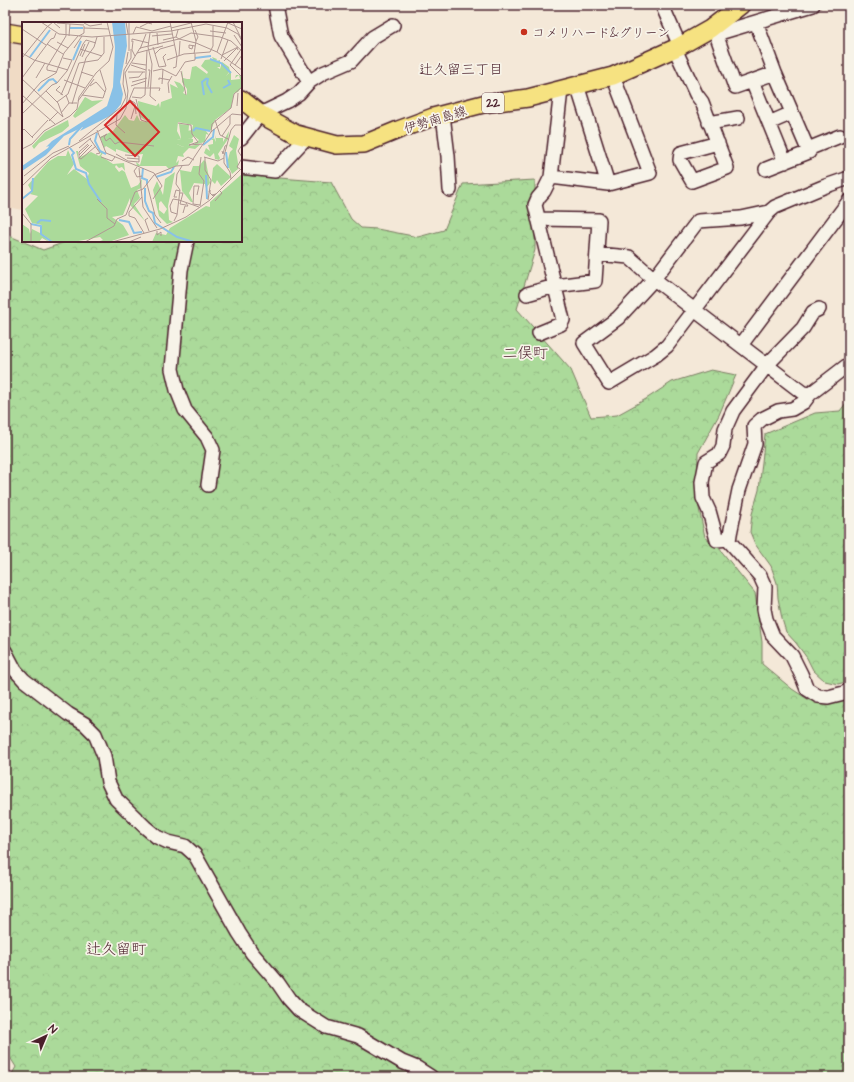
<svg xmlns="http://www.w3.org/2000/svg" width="854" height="1082" viewBox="0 0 854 1082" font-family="'Architects Daughter','Klee One',sans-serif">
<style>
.built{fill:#f0dbc5}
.forest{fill:url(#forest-crowns);stroke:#7a7c62}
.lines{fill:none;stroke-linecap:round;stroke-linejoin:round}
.minor-casing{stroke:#4a1f2b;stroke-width:16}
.major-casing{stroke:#4a1f2b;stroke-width:20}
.minor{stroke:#f7f3e8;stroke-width:13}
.major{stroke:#f6e281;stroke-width:17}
.poi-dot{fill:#c8321e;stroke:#f7f3e8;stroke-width:1.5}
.labels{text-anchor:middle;stroke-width:3.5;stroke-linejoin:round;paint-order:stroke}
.shield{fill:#f7f3e8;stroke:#7e5f64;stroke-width:1}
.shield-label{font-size:12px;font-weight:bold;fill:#4a1f2b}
.poi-label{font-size:13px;fill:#4a1f2b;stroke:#f7f3e8;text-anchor:start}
.street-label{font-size:13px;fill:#4a1f2b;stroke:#f7f3e8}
.neighbourhood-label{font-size:14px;fill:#4a1f2b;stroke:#f7f3e8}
.quarter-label{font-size:15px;fill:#4a1f2b;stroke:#f7f3e8}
.inset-river{fill:none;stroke:#89c1e7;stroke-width:2}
.inset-road{fill:none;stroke:#b09893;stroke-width:1}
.view{fill:#d62828;fill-opacity:0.15;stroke:#d62828;stroke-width:2}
.inset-edge{fill:none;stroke:#4a1f2b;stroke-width:2}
</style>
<defs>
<pattern id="forest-crowns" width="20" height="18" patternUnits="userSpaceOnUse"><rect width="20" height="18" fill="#abda9a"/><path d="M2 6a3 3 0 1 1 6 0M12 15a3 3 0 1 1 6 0" fill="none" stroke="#95bb85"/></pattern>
</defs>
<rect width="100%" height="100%" fill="#f4e8d8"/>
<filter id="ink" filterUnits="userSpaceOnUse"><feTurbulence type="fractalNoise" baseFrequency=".025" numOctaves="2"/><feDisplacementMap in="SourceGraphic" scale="8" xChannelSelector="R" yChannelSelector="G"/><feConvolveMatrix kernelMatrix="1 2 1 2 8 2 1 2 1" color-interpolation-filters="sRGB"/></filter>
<g filter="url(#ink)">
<path class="built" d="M5 38 23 40V210L13 208 5 215Z"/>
<path class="forest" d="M241 175 331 182 351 219 361 228 377 229 418 237 444 230 463 184 535 180V250L517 309 571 370 591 417 617 415 646 399 672 382 711 370 736 375 719 415 698 453 697 499 705 537 719 548 742 577 755 593 762 642V664L792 689 809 700 835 702 849 694V1077H15L12 1074 16 1067 6 1051H5V234L43 250 68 241H241Z
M849 399V681L838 684 825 681 813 670 807 658 796 643 786 632 782 619 778 598 777 583 771 566 755 544 750 532 752 514 759 490 765 434 815 413 840 411Z"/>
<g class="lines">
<defs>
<path id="minor" d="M275 5 281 36 309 82
M662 5 680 46
M756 22 775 73
M710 29 716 34 735 87 775 73 809 152 766 169
M716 34 813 5
M675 49 696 94 702 102 727 168 692 181 680 160 681 153 718 143
M752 81 785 162
M577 85 608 184
M443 115 448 156 450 190
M709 123 738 118
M769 123 792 113
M241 138 260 114 287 101 299 93 309 82 323 73 351 61 373 37 393 25
M808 149 840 136
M241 167 275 171 307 137
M551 177 608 184 650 173 613 76
M769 212 667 346 656 355 609 383 584 343 618 318 654 279 698 221 741 218 769 212 775 207 823 187 849 178
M187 241 181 270 172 369 177 390 185 410 207 437 213 450 208 485
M597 254 629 257 654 279 803 393 810 394
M527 294 555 286 595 281 599 220 538 219
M539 333 561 324 563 320 535 205 538 198 544 191 551 177 561 90
M741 345 849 201
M849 364 810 394 804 402 792 409 778 411 762 419 754 426 755 444 739 490 730 534 729 541 760 576 765 587 764 609 766 619 773 636 792 656 801 674 807 689 818 696 828 697 844 693 849 690
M729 539 717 540 709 511 703 498 702 482 706 462 719 454 723 446 725 429 733 411 767 365 803 328 813 312 819 309
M5 651 15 670 24 680 68 714 85 724 95 734 104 756 108 782 116 799 145 827 157 837 168 842 185 846 195 855 239 933 252 953 278 983 289 999 299 1010 326 1027 358 1036 402 1062 417 1068 431 1077"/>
<path id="major" d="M5 32 23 35
M241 99 260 114 296 134 337 145 364 144 398 130 433 117 483 104 528 98 613 76 680 46 710 29 741 5"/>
</defs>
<use href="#minor" class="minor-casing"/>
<use href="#major" class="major-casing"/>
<use href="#minor" class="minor"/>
<use href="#major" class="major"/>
</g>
</g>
<circle class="poi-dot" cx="524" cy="32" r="4"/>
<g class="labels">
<rect class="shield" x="482" y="93" width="22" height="20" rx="3"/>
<g class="shield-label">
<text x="493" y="107">22</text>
</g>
<g class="poi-label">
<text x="532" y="37">コメリハード&amp;グリーン</text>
</g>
<g class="street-label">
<text transform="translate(435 119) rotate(-17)" y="5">伊勢南島線</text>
</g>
<g class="neighbourhood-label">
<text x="461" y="74">辻久留三丁目</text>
</g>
<g class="quarter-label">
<text x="525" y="358">二俣町</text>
<text x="116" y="954">辻久留町</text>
</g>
</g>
<g transform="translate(22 22)">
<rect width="220" height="220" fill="#f4e8d8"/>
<path d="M190 35 195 37 194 39 198 38V45H195L198 47 200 40 207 45 208 49 204 54 209 49V58L218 57 217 53 213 56 214 53H217L220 55V64L216 70 212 71 209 86 193 98 189 108 184 109 187 113 184 112 183 120 171 123 177 118 172 114 169 117 166 116 165 109 170 108 171 103 156 100 155 109 159 117 155 118V122L161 125 165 121 169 124 179 122 173 127 167 126 161 132 162 135 156 134 154 141 157 138 156 143 147 147 144 144H115L114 140 118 143 121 132 112 133 94 127V130L84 124 82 126 78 115 91 109 103 93 107 98 112 99 115 93 118 99 126 100 117 94 116 79 134 84 137 81 138 86 139 80 150 76 148 62 156 66 152 59 158 61 163 67 161 71 165 73V67L160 60V48L161 56 165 57H168L170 45 174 44 185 52 186 50 179 44 183 38 191 37ZM63 75 70 79 81 78 53 96 51 94ZM46 98 47 104 40 110 17 121 12 127 10 124 23 110ZM207 109 206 117 196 132 198 136 197 138 193 137 192 131 188 135 182 131 184 126 188 129 186 123 191 122V118H189L192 116 194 120 193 113 194 116H201V120ZM212 113 217 117 214 129 216 141V147L210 152 205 141 208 130 211 127 207 124ZM76 126 81 131 79 134 91 142 102 141 103 149 100 145 97 146 94 143 93 145 97 150 100 148 103 150 109 166 116 163 120 157 119 166 115 168 118 176 112 182 123 199 108 183V176L101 193 90 195 101 203 107 213 87 220H75L81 218 78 215 51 220H31L20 212 27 220 20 216 17 220H0V202L7 207 8 212 10 207 18 211 20 203 10 201 3 187 16 174 8 172 10 170 6 163 26 140 36 134H44L46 128 52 142 45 153 52 147 65 157 67 151 58 144 54 129H56V136L69 130 77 134 79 132ZM182 138 184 140 188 161 184 166 183 162 172 161 167 171 171 180H169L160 169 158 148 169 150 171 144H177ZM195 142 209 155 199 164 195 158 193 162 190 159 189 163 191 146ZM153 150 146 184 147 198 151 200 145 202 137 194 131 168 135 159 141 173 143 157ZM139 179 145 187 142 192 137 188V181ZM220 152V220H130L134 211 144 213 148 206 184 184 188 185V180Z" fill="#abda9a" fill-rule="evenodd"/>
<path d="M157 102 167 103 166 116 171 117V120L161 125 155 122V118L159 117Z" fill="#abda9a"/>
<path d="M90 0H103L105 24 98 60 101 72 99 82 90 93 58 109 61 105 42 114 24 133 0 149V144L26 126 27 124 24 125 30 119 85 84 91 65 93 25Z" fill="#89c1e7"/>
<path class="inset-river" d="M48 6H61M8 35 28 8M173 36 189 34M188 37 199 41 209 51M51 38 59 19M186 56 185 62 190 71M201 66 208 62 206 58M16 69 27 58 31 57 35 61M182 73 180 60 185 56M171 109 174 106 188 109M75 111 73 119 78 129 84 132M47 123 48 117 59 105M181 123 191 115 192 107M48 126 52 131 50 133 54 147 64 151 67 162 79 180M204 130 206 146M121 146 120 156 125 158V162M184 153 185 177M134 155 149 150 152 145M123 166V179L127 189 131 191 133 201 155 215 172 220M0 177 10 169 11 156M97 198 107 200 112 211 120 210M15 201 19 198 29 199M9 202 19 204V212L30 220"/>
<path class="inset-road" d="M19 0 37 12 70 15 149 9 184 2 205 6 216 12 220 19M104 0 106 12M148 0 155 35 154 45 151 46M169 0 174 19 172 32M211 0 220 18M35 1 62 3M62 1 68 4 80 2M206 1 220 7M118 5 126 1 130 2M62 6 87 7M149 6 169 1M0 7 24 23M173 8 176 15 174 19M130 9 149 4M188 9 204 11M128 11 126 25 130 42M135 11 136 23M111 12 114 5 130 9M212 13 220 25M47 14 48 2M57 14 62 11V4M130 14 150 12M154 15 157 17 169 11 198 15 209 19 220 29M141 18 154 15 156 8M111 19 110 28 113 34M35 20 46 26M110 20V17L127 21M25 22 41 32M171 23 170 27 167 26V23L173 24M131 25 137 45M52 26 60 14M220 26 208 43 220 55M58 27 80 34M118 27 124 12M107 29V0M195 30 206 0M0 31 12 38 46 48M115 31 141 24M133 32 138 27 152 23M200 33 216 25M58 34 63 22M157 34 158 19M60 35 67 20M0 36 25 5 31 0 38 6M199 37 206 18M145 38 162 32 188 30 191 24V4M202 39 215 26 216 28M110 41 124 43M104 42 106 30M130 42 128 74 134 79M109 43 124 48M213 43 220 33M137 45 144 44 141 35 144 32M78 48 84 67 81 76M126 48H128L126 65M131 49 140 47 154 54 163 40 173 38V32M159 49 164 73M35 50 25 48V45L44 14V2M59 50 71 54M106 50H123M0 56 29 17 32 16 34 11M14 56 23 41M107 56 117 55 121 50M0 57 41 95M42 58 63 66M137 58V56L148 58M110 60 125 56M140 62 141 47M38 64 34 68 41 73M68 64 74 60 83 70M109 64 124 59M24 69 36 81 41 95M147 71 146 61 150 54M46 72 57 41 76 38 82 31V15M0 73 33 102M39 73 61 22 64 18 74 21M44 73 47 81H55M60 73 81 76M110 75 119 76 123 73 125 28M114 77 119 98 125 100 128 97M108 78 113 81 114 92M56 79 72 57M35 80 46 72M0 82 19 60 34 51 42 31 56 14M50 82 64 36 72 25 75 15M105 83 112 66H138L137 69M215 84 216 71M39 91 47 81M0 92 30 63 35 61 45 49 50 38 41 36M95 93 94 103 103 111M109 97 113 84M193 98 198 113 206 117M27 99 36 90M156 101 169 103 170 112 176 120 167 123 180 122M75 108 84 131 132 151 140 164 131 177M0 109 2 107 11 116M189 110 190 102 209 86 212 72 220 65M200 114 208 102V94M10 115 26 98M78 116 85 112 82 115 84 119 88 116 93 122 97 120 132 124M68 117 78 131 74 132M57 119 99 85 104 75 101 62 102 48 109 36V27M220 123 216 129 220 135M57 126 69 116M0 127 10 122 22 109 48 94 55 87 57 75 74 51 87 39 91 25 85 0M200 129 201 132 203 124 205 123M94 132 106 139 117 140V134L103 133M57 133 67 123M79 135 90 139 93 135M182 135 196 139 202 136M183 135V148L189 158 186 178M57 136 59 137 74 124M57 136 70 123M57 136V130L66 122M105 136 117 137M160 139 166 135 172 138M115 145 112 149 115 155 120 154M117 146 121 185 135 206M218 147 215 145 220 136M2 154 31 131 47 124M209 157 208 150 202 141V134L209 108 213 103H220M125 162 133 193 139 201M0 164 29 136 98 97 104 86 106 69 103 51 118 26 157 17 174 21 195 30 220 48M187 170 188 168V171L191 174 194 172 190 173M157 171H161L158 182 164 183M175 173 177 164H172L171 182 178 183M155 175H152L154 168 158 169M75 177 85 187V196L93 202M157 178 177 185M193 179 200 171 197 168M178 184 182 159 177 152 179 135M107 190V194L113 196 122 211M107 190 120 175M0 191 9 202V220M161 191 163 184H166L164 181M155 192 149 190 148 184 151 177 157 178M126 196 123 198 127 209M152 199 155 193 158 168 154 162 155 152 160 144M135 209V213L139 210V214M63 220 92 204 95 197 104 193 113 170 121 167 132 153 154 144 167 143 189 110 210 92 220 93M90 220 138 207 164 195 188 178 220 146M107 220 119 215"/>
<path class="view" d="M108 79 137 110 113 134 83 103Z"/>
<rect width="220" height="220" class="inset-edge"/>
</g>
<rect width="854" height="1082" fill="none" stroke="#f7f3e8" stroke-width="20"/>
<rect x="10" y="10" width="834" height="1062" fill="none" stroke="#4a1f2b" stroke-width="1.5" filter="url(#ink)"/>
<g transform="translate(46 1036) rotate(44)" stroke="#f7f3e8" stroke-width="3" paint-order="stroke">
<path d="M0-3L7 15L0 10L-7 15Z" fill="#4a1f2b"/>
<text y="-6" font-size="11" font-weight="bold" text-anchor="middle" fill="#4a1f2b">N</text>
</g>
</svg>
